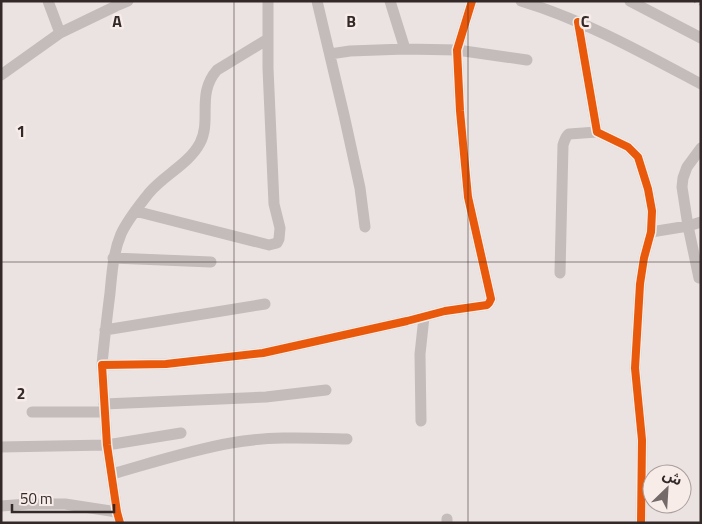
<svg xmlns="http://www.w3.org/2000/svg" width="702" height="524" viewBox="0 0 702 524" font-family="'Titillium Web','Noto Sans Arabic',sans-serif">
<style>
.lines{fill:none;stroke-linecap:round;stroke-linejoin:round}
.street{stroke:#c3bcba;stroke-width:11}
.rail{stroke:#aba5a4;stroke-width:4;stroke-dasharray:1 4;stroke-linecap:butt}
.cycleway-casing{stroke:#f7ece8;stroke-width:11}
.cycleway{stroke:#e8590c;stroke-width:8}
.grid{fill:none;stroke:#332929;stroke-width:1;stroke-opacity:0.55}
.grid-label{font-size:16px;text-anchor:middle;font-weight:bold;fill:#332929;stroke:#f7ece8;stroke-width:5;stroke-linejoin:round;paint-order:stroke}
</style>
<rect width="100%" height="100%" fill="#eae3e1"/>
<g class="lines">
<path class="street" d="M48 1 60 33
M317 1 344 115 360 188 365 227
M390 1 405 49
M521 1C584 20 643 53 701 84
M630 1 701 38
M578 22 597 132 628 147 638 157 648 189 652 211 651 232 644 258 640 284 635 368 642 440 641 523
M330 54 350 51 405 49 457 50 527 60
M1 75 60 33 116 6 128 1
M135 211 269 245 277 243 279 239 280 228 274 204 268 68V1
M651 232 688 226 701 222
M113 258 211 262
M560 273 563 145C565 140 565 137 569 134L597 132
M699 278 688 226 682 187 683 178 687 167 701 148
M105 330 265 304
M102 365C104 341 107 317 110 293 112 273 113 253 121 234 128 219 139 206 149 193 164 175 189 164 200 143 212 120 196 94 217 70L268 39
M104 404 266 397 326 390
M32 412H105
M421 421 420 354 424 317
M1 447 107 445 181 433
M112 474C151 463 191 450 231 443 269 436 309 438 347 439
M1 506 28 504H65L117 512
M120 523 117 512 107 445 102 365 166 364 263 353 407 321 445 311 487 305 489 303 491 299 468 197 460 111 457 50 472 1
M447 523V519"/>
<path class="rail" d="M695 1 701 4"/>
<defs>
<path id="cycleway" d="M578 22 597 132 628 147 638 157 648 189 652 211 651 232 644 258 640 284 635 368 642 440 641 523
M120 523 117 512 107 445 102 365 166 364 263 353 407 321 445 311 487 305 489 303 491 299 468 197 460 111 457 50 472 1"/>
</defs>
<use href="#cycleway" class="cycleway-casing"/>
<use href="#cycleway" class="cycleway"/>
</g>
<path class="grid" d="M234 1V523M468 1V523M1 262H701"/>
<g class="grid-label">
<text x="117" y="27">A</text>
<text x="351" y="27">B</text>
<text x="585" y="27">C</text>
<text x="21" y="137">1</text>
<text x="21" y="399">2</text>
</g>
<rect width="702" height="524" fill="none" stroke="#332929" stroke-width="5"/>
<g transform="translate(667 489) rotate(25)"><circle r="24" fill="#f7ece8" stroke="#a99e9c"/>
<path d="M0-4L9 19L0 12L-9 19Z" fill="#736a69"/>
<text y="-8" font-size="14" font-weight="bold" text-anchor="middle" fill="#332929">ش</text>
</g>
<path d="M12 504v8h102v-8" fill="none" stroke="#332929" stroke-width="2.5"/>
<text x="20" y="504" font-size="15" fill="#332929" stroke="#f7ece8" stroke-width="4" paint-order="stroke">50 m</text>
</svg>
